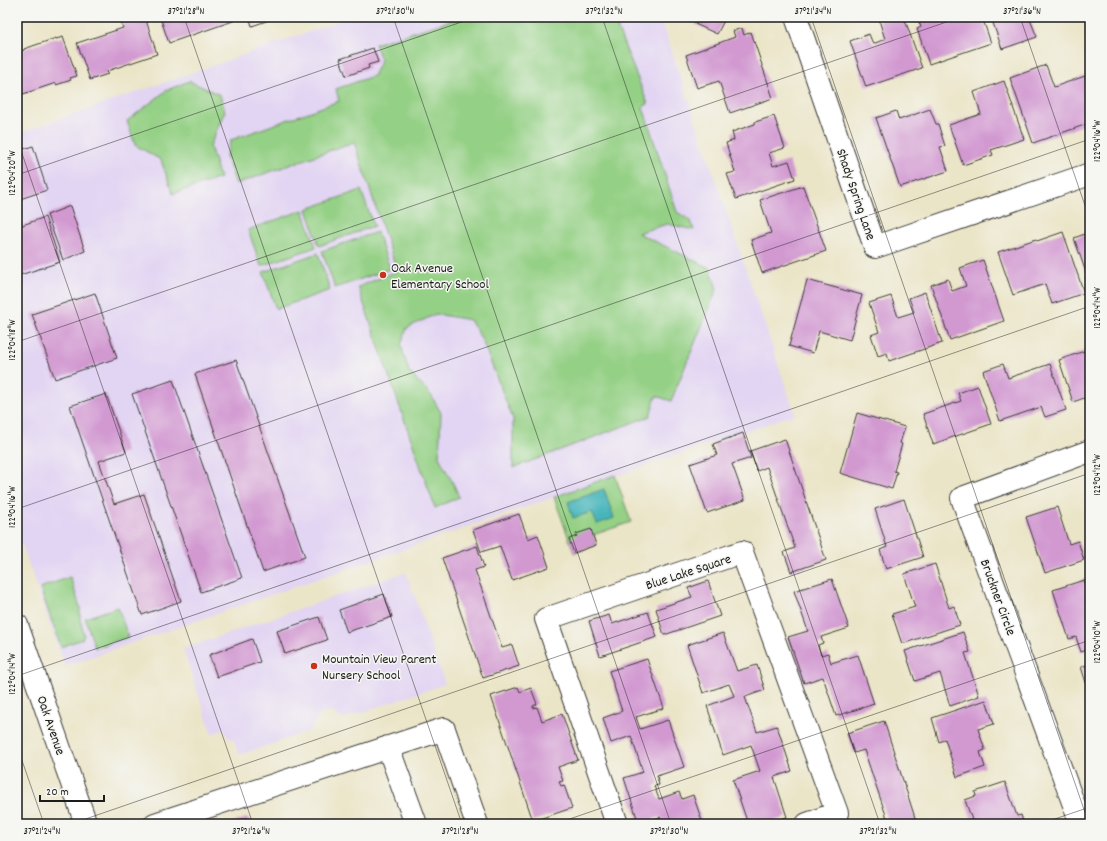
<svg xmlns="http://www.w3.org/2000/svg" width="1107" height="841" viewBox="0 0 1107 841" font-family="Dekko,sans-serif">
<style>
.built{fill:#e2d4f3}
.green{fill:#94d085;stroke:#587650}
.water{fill:#46b6bc;stroke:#31696c}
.building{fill:#d299d1}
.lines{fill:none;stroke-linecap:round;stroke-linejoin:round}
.minor-casing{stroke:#3b3a36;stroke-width:24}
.minor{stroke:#fff;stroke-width:22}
.ticks{fill:none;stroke:#1c1c1c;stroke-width:1;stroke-opacity:0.45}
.poi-dot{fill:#c8321e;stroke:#f6f6f2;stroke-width:1.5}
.labels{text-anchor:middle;stroke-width:3;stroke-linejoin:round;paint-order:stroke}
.street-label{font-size:14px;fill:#1c1c1c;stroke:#f6f6f2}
.poi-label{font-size:14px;fill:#1c1c1c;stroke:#f6f6f2;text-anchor:start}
.neatline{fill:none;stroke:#1c1c1c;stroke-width:1.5}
.ticks-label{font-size:10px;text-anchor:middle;fill:#1c1c1c}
</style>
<rect width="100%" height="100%" fill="#f6f6f2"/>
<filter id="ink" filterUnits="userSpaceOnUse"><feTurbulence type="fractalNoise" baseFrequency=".025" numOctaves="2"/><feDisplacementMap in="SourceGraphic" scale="8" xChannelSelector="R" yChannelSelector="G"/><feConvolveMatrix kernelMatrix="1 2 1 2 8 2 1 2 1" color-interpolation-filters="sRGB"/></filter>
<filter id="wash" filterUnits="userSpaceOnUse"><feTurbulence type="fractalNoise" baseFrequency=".012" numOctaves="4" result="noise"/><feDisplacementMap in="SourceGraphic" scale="16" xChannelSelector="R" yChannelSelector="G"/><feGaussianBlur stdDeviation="0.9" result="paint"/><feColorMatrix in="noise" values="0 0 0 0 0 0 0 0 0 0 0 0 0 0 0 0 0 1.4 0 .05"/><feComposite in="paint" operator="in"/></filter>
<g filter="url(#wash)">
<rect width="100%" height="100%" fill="#ebe5c8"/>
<path class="built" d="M351 17H660L795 414 65 666 17 531V134Z
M406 572 445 684 342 719 330 711 320 714 309 731 239 755 233 739 228 738 224 729 212 734 183 649Z"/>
<path class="green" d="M462 17H613L648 104 643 107 677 212 691 221 694 230 667 224 638 233 710 268 717 289 671 401 656 396 650 416 513 468V419L482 340 470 320 436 314 407 328 401 345 409 372 431 395 441 413 439 457 454 485 459 497 435 508 358 287 397 271 354 142 236 184 226 156 231 140 339 101 336 89 373 76 381 60 375 44Z
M189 81 220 95 225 111 210 146 220 178 173 194 161 160 135 145 127 121 167 90Z
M361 190 374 226 319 246 307 209Z
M303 210 316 247 261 266 248 230Z
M377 232 390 269 335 288 322 251Z
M318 253 330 290 276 309 263 272Z
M615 475 631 522 593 535 596 545 574 553 554 497Z
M70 577 80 607V619L84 635 82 639 61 647 40 588Z
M118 607 128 637 95 648 85 618Z"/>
<path class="water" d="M604 489 614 518 597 524 592 512 573 518 568 502Z"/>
<g id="blocks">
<path class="building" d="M119 17H145L157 54 107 71 108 74 90 80 77 43 123 28Z
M160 17H232L233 21 169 43Z
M249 17H271L272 19 252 26Z
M686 17H726L717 34 695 24 696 22Z
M886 17H904L922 68 866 87 850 41 869 34 873 44 885 39 879 20Z
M917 17H947V18L951 17H982L991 43 929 64 917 29 921 27Z
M991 17H1029L1037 37 1002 49Z
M742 28 744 35 751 32 773 98 730 113 719 81 697 88 686 55 735 37 733 31Z
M63 37 77 76 70 78 71 80 56 85V83L17 96V53L24 50V49L56 38V39Z
M373 48 378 62 368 65 369 68 346 76 340 59Z
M1046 65 1054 87 1085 76 1090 90V123L1033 143 1010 78Z
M1004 81 1024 139 991 150 993 155 963 165 949 125 981 114 974 92Z
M930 109 936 124H938L945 146 940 147 948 171 900 187 876 118 896 111 899 120Z
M774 116 785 148 769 153 773 166 789 161 795 179 736 199 727 174 735 172 726 143 734 140 732 132 755 124V122Z
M33 146 47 190 17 200V151Z
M803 186 826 251 762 273 751 240 771 233 760 200Z
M70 206 85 251 63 260 47 215Z
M45 217 60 262 17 276V227Z
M1063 232 1084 293 1052 304 1045 284 1013 295 998 252 1036 239 1037 241Z
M1090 232V284L1074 238Z
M983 260 1004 321 950 340 931 285 948 279 952 291 966 286 960 268Z
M807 280 862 295 850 340 819 331 813 353 789 346Z
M925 292 942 343 889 361 887 353 878 356 871 335 879 332 869 303 891 296 898 317 914 312 909 298Z
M95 293 117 358 55 379 32 314Z
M1090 349V396L1073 402 1059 360Z
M236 360 305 557 263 572 195 374Z
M1003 364 1008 378 1050 364 1066 410 1045 417 1041 407 1000 421 983 371Z
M173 380 242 578 201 592 132 394Z
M978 386 991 424 933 444 923 414 961 401 958 393Z
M106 394 126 452 99 461 114 504 144 494 181 601 142 615 70 406Z
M857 413 905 427 900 443 902 444 894 471 897 472 892 489 840 473Z
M743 433 751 458 732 464 745 500 707 513 690 464 717 455 713 444Z
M785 439 826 560 791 572 784 552 795 548 767 467 757 471 750 451Z
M904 499 923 557 886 569 880 550 887 547 875 509Z
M1057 507 1069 544 1078 541 1084 560 1045 573 1026 517Z
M519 514 528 539 538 535 549 567 512 580 500 546 481 552 473 530Z
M591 529 596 545 574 553 569 539 577 536 576 534Z
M477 546 484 567 475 570 502 648 512 645 519 666 483 678 442 558Z
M935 564 949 608 954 606 960 625 902 644 892 614 915 607 904 574Z
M832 579 849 628 821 637 823 643 818 645 821 655 828 653 831 663 858 655 874 704 836 716 823 677 804 683 788 637 808 631 794 591Z
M1084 580 1090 599V649L1081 652 1076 637 1069 639 1053 590Z
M708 581 720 616 664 635 656 609 692 597 688 588Z
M384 594 392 617 347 632 339 610Z
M648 612 657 637 600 656 589 621 609 615 612 624Z
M319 617 327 640 285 654 277 631Z
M963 632 970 652 965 653 979 696 950 706 940 673 915 681 905 651Z
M723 633 737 671 757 665 765 690 745 697 757 732 777 726 792 771 774 777 787 817 766 824H748L733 780 760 771 751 745 723 755 707 706 734 696 729 684 703 693 687 645Z
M252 639 260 662 217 677 209 655Z
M647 659 664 708 636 717 640 729 668 720 684 767 657 776 659 785 654 786 659 799 679 792 682 799 693 795 703 824H662L660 817 639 824 624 778 643 772 631 736 611 743 603 718 622 711 609 671Z
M1090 664V695L1081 667Z
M518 687 520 692 531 688 537 704 533 706V708L537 707 542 721 562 714 578 760 558 767 563 781 559 782 561 786 564 785 572 808 533 821 491 696Z
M986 700 994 724 978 729 985 750 980 752 985 767 957 777 945 739 939 742 932 718Z
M884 721 917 824H889L864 750 854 753 847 733Z
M1005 782 1017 816 1021 815 1024 824H962L972 820 965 800 976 796 975 792Z
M246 818 258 824H229Z"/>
</g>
</g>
<g filter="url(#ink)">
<use href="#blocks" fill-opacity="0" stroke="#3b3a36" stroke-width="1"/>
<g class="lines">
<defs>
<path id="minor" d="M796 17 875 247 1090 174
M17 625 86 824
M388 747 416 824
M155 824 444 729 477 824
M617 824 546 619 742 552 837 813 807 824
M1081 824 962 498 1090 451"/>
</defs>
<use href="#minor" class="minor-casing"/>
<use href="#minor" class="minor"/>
</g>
</g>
<path class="ticks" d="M184 17 462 824M393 17 671 824M602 17 880 824M811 17 1089 824M1020 17 1090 220M17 139 253 824M17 175 476 17M17 342 961 17M17 509 1090 139M17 676 1090 306M17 746 44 824M71 824 1090 473M555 824 1090 640M1040 824 1090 807"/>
<g class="poi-dot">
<circle cx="383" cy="275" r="4"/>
<circle cx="314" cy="666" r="4"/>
</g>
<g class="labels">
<g class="street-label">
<text transform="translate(857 194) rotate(71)" y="5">Shady Spring Lane</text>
<text transform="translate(688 571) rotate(-18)" y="5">Blue Lake Square</text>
<text transform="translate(999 597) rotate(70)" y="5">Bruckner Circle</text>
<text transform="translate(52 725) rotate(71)" y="5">Oak Avenue</text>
</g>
<g class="poi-label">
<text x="391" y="272">Oak Avenue<tspan x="391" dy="16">Elementary School</tspan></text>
<text x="322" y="663">Mountain View Parent<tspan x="322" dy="16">Nursery School</tspan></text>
</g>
</g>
<rect width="1107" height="841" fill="none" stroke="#f6f6f2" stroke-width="44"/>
<path d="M40 795v6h64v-6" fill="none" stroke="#1c1c1c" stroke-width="2"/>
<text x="46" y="795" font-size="12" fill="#1c1c1c" stroke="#f6f6f2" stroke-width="3" paint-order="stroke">20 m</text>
<rect x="22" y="22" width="1063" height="797" class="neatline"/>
<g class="ticks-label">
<text x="186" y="14">37°21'28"N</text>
<text x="395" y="14">37°21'30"N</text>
<text x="604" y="14">37°21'32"N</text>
<text x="813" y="14">37°21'34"N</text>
<text x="1022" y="14">37°21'36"N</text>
<text transform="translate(1096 141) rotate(-90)" y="4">122°04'16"W</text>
<text transform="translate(11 173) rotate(-90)" y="4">122°04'20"W</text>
<text transform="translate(1096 308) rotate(-90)" y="4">122°04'14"W</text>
<text transform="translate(11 340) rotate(-90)" y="4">122°04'18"W</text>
<text transform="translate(1096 475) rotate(-90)" y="4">122°04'12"W</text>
<text transform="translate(11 507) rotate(-90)" y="4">122°04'16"W</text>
<text transform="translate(1096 642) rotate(-90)" y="4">122°04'10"W</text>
<text transform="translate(11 674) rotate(-90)" y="4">122°04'14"W</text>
<text x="42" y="834">37°21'24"N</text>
<text x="251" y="834">37°21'26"N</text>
<text x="460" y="834">37°21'28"N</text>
<text x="669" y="834">37°21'30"N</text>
<text x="878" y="834">37°21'32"N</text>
</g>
</svg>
